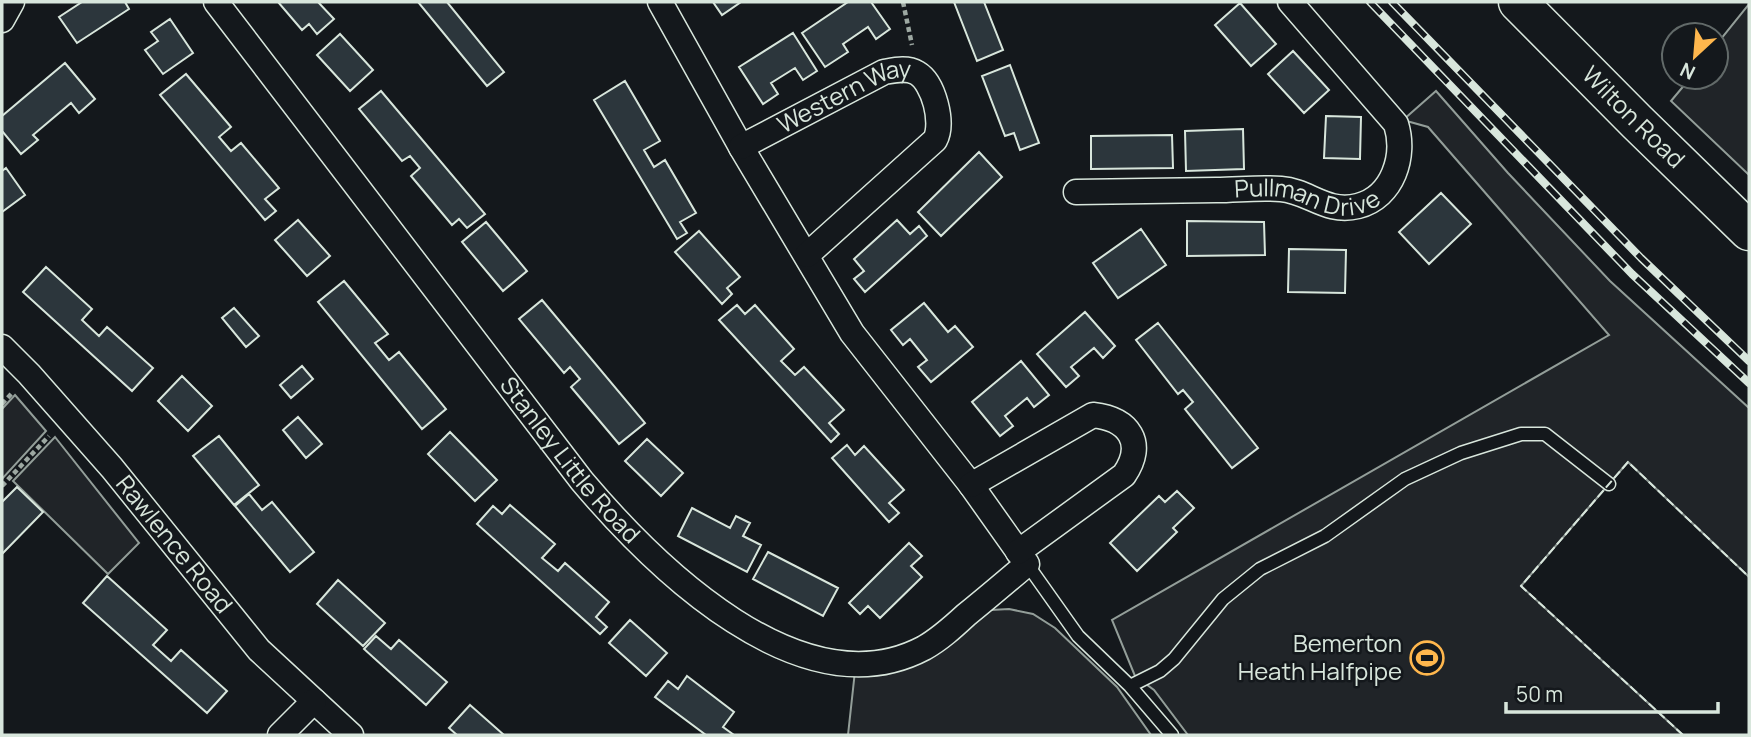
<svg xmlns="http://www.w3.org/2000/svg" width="1751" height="737" viewBox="0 0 1751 737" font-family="Manrope,sans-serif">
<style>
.green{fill:#202428;stroke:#939e99;stroke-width:2}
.building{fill:#2c363c;stroke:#d8e6dc;stroke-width:2}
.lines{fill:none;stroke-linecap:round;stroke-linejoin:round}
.service-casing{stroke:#d8e6dc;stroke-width:15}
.minor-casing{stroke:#d8e6dc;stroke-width:27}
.trunk-casing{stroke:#d8e6dc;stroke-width:41}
.path{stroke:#9da8a2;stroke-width:4.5;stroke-dasharray:5 3.5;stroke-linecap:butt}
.service{stroke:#14181c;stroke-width:12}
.minor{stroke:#14181c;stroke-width:24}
.trunk{stroke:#14181c;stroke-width:38}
.rail-casing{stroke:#d8e6dc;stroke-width:8}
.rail{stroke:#14181c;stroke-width:5;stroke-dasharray:16;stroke-linecap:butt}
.fence{stroke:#d8e6dc;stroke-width:2;stroke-dasharray:9 3.5;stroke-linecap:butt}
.labels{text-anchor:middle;stroke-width:5;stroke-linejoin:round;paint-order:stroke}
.street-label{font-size:24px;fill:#d8e6dc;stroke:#14181c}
.poi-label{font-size:24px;fill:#d8e6dc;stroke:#14181c;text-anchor:end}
</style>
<rect width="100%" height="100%" fill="#14181c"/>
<path class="green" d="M1749 4V175L1671 101 1691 77H1716V45Z
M1436 91 1508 173 1610 281 1749 408V577L1628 462 1521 586 1683 735H1188L1154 690 1135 676 1112 620 1609 335 1428 127 1403 120Z
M15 395 46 431 2 479V409Z
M55 437 139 543 108 574 13 481Z
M1009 609 1033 614 1055 628 1117 687 1151 735H848L855 671 991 610Z"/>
<path class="building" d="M82 2H125L129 9 77 43 59 17Z
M278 2H318L334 19 317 34 309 24 302 30Z
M418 2H447L504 72 487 86Z
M713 2H741L722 15Z
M848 2H871L890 29 876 39 868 27 843 44 848 52 825 67 802 33Z
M954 2H984L1003 50 977 61Z
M1240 3 1276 44 1251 66 1215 25Z
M170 19 193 53 163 74 145 50 158 41 151 32Z
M793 33 817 71 803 80 795 68 771 83 778 94 763 104 739 67Z
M340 34 373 70 350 91 317 55Z
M1293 51 1329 90 1304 113 1268 74Z
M65 63 95 99 79 113 71 103 33 135 38 140 21 154 2 131V116Z
M1010 65 1039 143 1020 150 1014 133 1005 136 982 76Z
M186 74 231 127 219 137 231 151 241 143 279 188 265 199 276 211 265 220 160 95Z
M625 81 660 141 644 150 654 167 665 160 696 213 680 222 687 233 677 239 594 100Z
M381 91 485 214 467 228 459 219 452 225 411 176 420 168 410 156 402 161 359 109Z
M1326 116 1361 117 1360 159 1324 158Z
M1243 129 1244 169 1186 171 1185 131Z
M1172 135 1173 168 1091 169V136Z
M979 152 1002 177 941 236 918 212Z
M6 168 25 195 2 212V171Z
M1441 193 1471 224 1429 264 1399 232Z
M298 220 330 256 307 276 275 240Z
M897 220 910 234 919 226 927 236 865 292 854 279 864 271 854 259Z
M1187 221 1264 222 1265 255 1187 256Z
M486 222 527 271 503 291 462 242Z
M1141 229 1166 265 1118 298 1093 263Z
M699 231 740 277 727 288 732 294 722 304 675 252Z
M1289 249 1346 250 1345 293 1288 292Z
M46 267 92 309 82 320 99 336 107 327 153 368 132 391 23 292Z
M344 281 388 334 375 343 389 360 399 352 446 409 422 429 318 302Z
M542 300 645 423 619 444 571 387 580 379 570 367 564 373 519 319Z
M924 303 948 332 955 326 973 347 931 382 918 367 927 360 910 339 903 345 891 330Z
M737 305 745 314 755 305 794 349 781 361 795 375 804 367 844 410 829 423 839 434 831 442 719 320Z
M234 308 259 336 246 347 222 318Z
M1085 312 1115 346 1103 358 1094 348 1071 367 1079 376 1066 387 1037 354Z
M1158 323 1258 448 1232 468 1185 409 1193 402 1183 390 1178 394 1136 340Z
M1021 361 1049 395 1034 407 1027 398 1005 416 1013 426 1000 436 972 402Z
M302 366 313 379 291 398 280 385Z
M182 376 212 406 188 431 158 401Z
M298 417 322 444 306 458 283 430Z
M450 432 497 480 475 501 428 454Z
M219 436 259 485 234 505 193 456Z
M647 439 683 473 661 496 625 461Z
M847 445 855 455 864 446 904 490 889 503 899 513 889 522 832 458Z
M17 487 43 512 2 554V502Z
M1177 491 1194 508 1173 528 1177 532 1137 571 1110 543 1159 496 1165 502Z
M249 494 262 510 272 502 314 552 290 572 235 506Z
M510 505 555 544 542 558 558 571 565 563 609 602 596 617 607 627 600 634 477 524 493 506 502 514Z
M692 508 730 528 736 516 750 523 743 536 761 545 747 572 678 536Z
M909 543 922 556 911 566 922 577 880 618 868 606 860 614 849 603Z
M768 552 838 588 823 616 753 579Z
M107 576 167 630 153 645 171 661 181 650 227 691 207 713 83 603Z
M338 580 385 623 363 646 317 604Z
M630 620 667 653 646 676 609 643Z
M376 636 391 649 399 640 447 682 426 705 364 649Z
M687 676 734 712 723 727 734 735H706L655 697 668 681 678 689Z
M470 705 504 735H457L449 728Z"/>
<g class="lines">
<defs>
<path id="service" d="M1027 564 1078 636 1130 686 1172 735
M1130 686 1160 671 1174 659 1223 599 1260 569 1325 536 1405 479 1461 453 1521 434H1545L1609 484"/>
<g id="minor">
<path id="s1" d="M216 2 582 481C654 566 801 713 924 648 940 639 953 627 966 615 987 598 1007 581 1027 564L971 485 852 333 741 147 660 2"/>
<path d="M2 20 12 2"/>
<path id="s2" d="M741 147 884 72C895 70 907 67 917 73 934 83 944 123 935 140L807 255"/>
<path id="s3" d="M1076 192C1123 191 1169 191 1216 190 1237 190 1259 187 1281 189 1309 191 1326 214 1358 206 1393 197 1406 156 1396 124L1290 2"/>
<path id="s4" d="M2 347 29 374 112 468 259 650 351 735"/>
<path d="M971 485 1093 415C1129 419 1146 443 1124 475L1018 552"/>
<path d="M280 735 314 701"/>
</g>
<g id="trunk">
<path id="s5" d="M1518 2 1637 122 1749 231"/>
</g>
</defs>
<use href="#service" class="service-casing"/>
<use href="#minor" class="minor-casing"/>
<use href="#trunk" class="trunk-casing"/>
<path class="path" d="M903 2 912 45
M2 404 13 392
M2 486 49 436"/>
<use href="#service" class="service"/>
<use href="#minor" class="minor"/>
<use href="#trunk" class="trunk"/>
<defs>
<path id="rail" d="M1370 2 1632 274 1749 383
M1392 2 1641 258 1749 361"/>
</defs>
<use href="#rail" class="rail-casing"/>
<use href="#rail" class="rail"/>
<path class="fence" d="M1683 735 1521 586 1628 462 1749 577"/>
</g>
<defs>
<symbol id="stadium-ring" viewBox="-11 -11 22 22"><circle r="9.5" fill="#14181c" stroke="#ffb74d" stroke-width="1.5"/><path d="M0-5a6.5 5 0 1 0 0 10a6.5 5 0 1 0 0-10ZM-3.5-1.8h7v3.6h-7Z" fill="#ffb74d"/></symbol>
</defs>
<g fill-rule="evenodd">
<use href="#stadium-ring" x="1408" y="639" width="38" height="38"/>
</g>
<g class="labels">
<g class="street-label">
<text dy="8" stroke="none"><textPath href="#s2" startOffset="116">Western Way</textPath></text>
<text dy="8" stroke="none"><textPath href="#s5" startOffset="163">Wilton Road</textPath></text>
<text dy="8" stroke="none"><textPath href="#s3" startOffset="233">Pullman Drive</textPath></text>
<text dy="8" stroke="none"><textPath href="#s1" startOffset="579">Stanley Little Road</textPath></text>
<text dy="8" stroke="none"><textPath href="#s4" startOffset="262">Rawlence Road</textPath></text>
</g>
<g class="poi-label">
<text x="1402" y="652">Bemerton<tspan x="1402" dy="28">Heath Halfpipe</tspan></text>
</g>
</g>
<rect width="1751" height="737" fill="none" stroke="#d8e6dc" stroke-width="7"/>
<g transform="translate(1695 56) rotate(206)"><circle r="33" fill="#14181c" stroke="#626a69" stroke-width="2"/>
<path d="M0-5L12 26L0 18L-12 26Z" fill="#ffb74d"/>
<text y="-10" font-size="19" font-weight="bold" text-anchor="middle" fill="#d8e6dc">N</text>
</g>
<path d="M1506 702v10h212v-10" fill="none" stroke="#d8e6dc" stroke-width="3.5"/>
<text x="1516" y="702" font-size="21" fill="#d8e6dc" stroke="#14181c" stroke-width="5" paint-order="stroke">50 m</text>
</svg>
